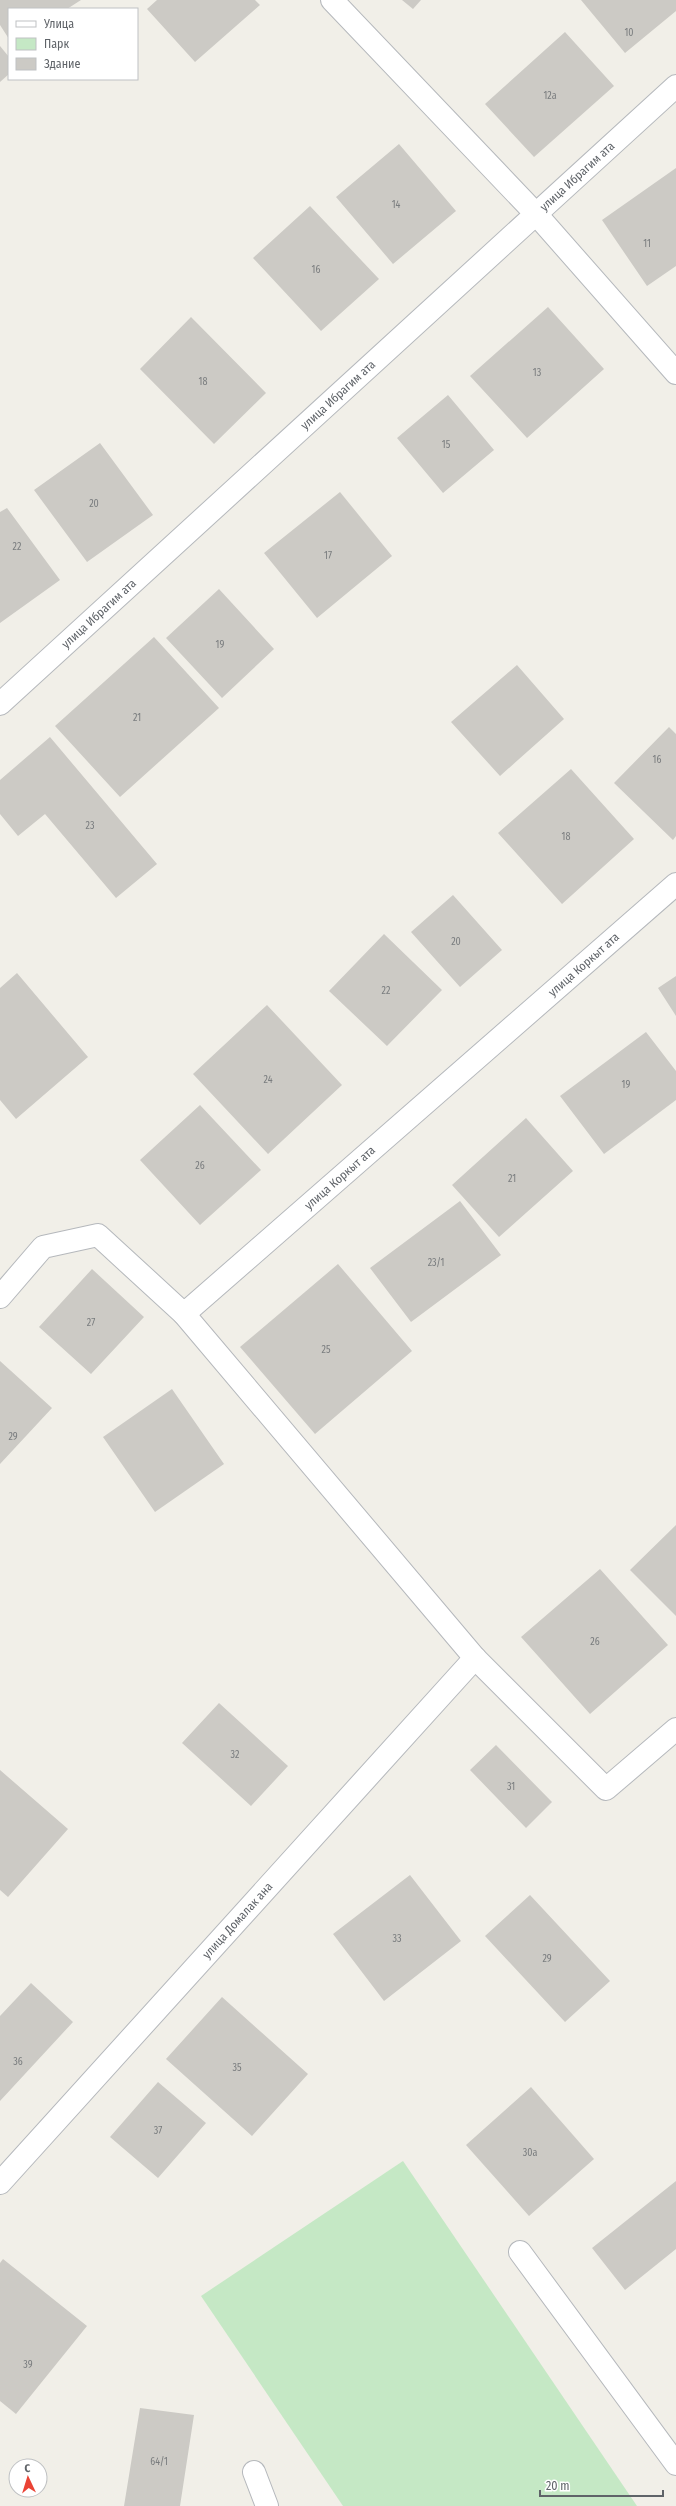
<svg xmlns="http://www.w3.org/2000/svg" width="676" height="2506" viewBox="0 0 676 2506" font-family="'Fira Sans Condensed',sans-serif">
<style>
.green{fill:#c5e8c5}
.building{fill:#cccac5}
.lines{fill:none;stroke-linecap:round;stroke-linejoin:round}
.minor-casing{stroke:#b5b8bc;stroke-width:24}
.minor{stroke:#fff;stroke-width:22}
.labels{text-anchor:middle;stroke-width:3;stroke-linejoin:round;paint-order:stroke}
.number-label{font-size:10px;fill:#7a7d7f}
.street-label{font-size:12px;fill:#5f6368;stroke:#fff}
</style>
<rect width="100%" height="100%" fill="#f1efe8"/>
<path class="green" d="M403 2161 637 2506H343L201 2296Z"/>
<path class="building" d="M0 0H81L67 9H9V39L0 25Z
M157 0H255L260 5 195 62 147 9Z
M402 0H421L413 9Z
M581 0H676V11L625 53Z
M565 32 614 86 534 157 485 104Z
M0 46 9 57V74L0 82Z
M399 144 456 211 393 264 336 197Z
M676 168V266L647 286 602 220Z
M310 206 379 279 321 331 253 258Z
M548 307 604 369 527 438 470 376Z
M191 317 266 393 214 444 140 369Z
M448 395 494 450 443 493 397 438Z
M100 443 153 515 87 562 34 490Z
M340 492 392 556 317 618 264 553Z
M7 508 60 580 0 623V512Z
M219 589 274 649 222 698 166 638Z
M154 637 219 708 120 797 55 726Z
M517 665 564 719 500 776 451 722Z
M669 727 676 734V836L673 840 614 783Z
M50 737 157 864 116 898 45 814 18 836 0 814V780Z
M571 769 634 839 562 904 498 833Z
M453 895 502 950 460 987 411 932Z
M384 934 442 990 387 1046 329 991Z
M17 973 88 1057 16 1119 0 1100V988Z
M676 976V1016L658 988Z
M267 1005 342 1085 268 1154 193 1074Z
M646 1032 676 1071V1100L604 1154 560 1096Z
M200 1105 261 1170 200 1225 140 1160Z
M526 1118 573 1171 499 1237 452 1185Z
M460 1201 501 1255 411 1322 370 1268Z
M338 1264 412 1351 315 1434 240 1347Z
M92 1269 144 1317 91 1374 39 1327Z
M0 1361 52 1408 0 1464Z
M172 1389 224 1464 155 1512 103 1437Z
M676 1525V1616L630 1570Z
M600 1569 668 1645 590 1714 521 1637Z
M219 1703 288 1766 251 1806 182 1743Z
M496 1745 552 1802 526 1828 470 1770Z
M0 1770 68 1829 8 1897 0 1890Z
M410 1875 461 1941 384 2001 333 1934Z
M530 1895 610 1981 565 2022 485 1936Z
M31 1983 73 2022 0 2101V2016Z
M222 1997 308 2074 252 2136 166 2059Z
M158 2082 206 2123 158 2178 110 2137Z
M531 2087 594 2159 529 2216 466 2145Z
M676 2181V2249L625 2290 592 2248Z
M3 2259 87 2326 16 2414 0 2401V2263Z
M140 2408 194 2415 180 2506H124Z"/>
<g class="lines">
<defs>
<g id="minor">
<path d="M332 0 536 214 676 373"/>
<path id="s1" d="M0 704 676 86"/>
<path id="s2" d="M0 1297 43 1247 98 1235 184 1314 676 884"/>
<path d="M184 1314 475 1658 606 1789 676 1729"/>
<path id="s3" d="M0 2183 475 1658"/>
<path d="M520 2252 676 2464"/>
<path d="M254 2472 267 2506"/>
</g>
</defs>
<use href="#minor" class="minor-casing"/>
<use href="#minor" class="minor"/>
</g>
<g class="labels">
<g class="number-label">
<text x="629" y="36">10</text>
<text x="550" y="99">12а</text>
<text x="396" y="208">14</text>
<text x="647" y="247">11</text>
<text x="316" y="273">16</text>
<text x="537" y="376">13</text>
<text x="203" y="385">18</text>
<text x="446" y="448">15</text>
<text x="94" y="507">20</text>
<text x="17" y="550">22</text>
<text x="328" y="559">17</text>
<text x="220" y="648">19</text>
<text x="137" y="721">21</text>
<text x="657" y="763">16</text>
<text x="90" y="829">23</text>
<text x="566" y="840">18</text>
<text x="456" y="945">20</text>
<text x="386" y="994">22</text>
<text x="268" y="1083">24</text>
<text x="626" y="1088">19</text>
<text x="200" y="1169">26</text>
<text x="512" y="1182">21</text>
<text x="436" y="1266">23/1</text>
<text x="91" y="1326">27</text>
<text x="326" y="1353">25</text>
<text x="13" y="1440">29</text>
<text x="595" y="1645">26</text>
<text x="235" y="1758">32</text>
<text x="511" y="1790">31</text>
<text x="397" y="1942">33</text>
<text x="547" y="1962">29</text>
<text x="18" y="2065">36</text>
<text x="237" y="2071">35</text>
<text x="158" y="2134">37</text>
<text x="530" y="2156">30а</text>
<text x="28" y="2368">39</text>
<text x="159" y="2465">64/1</text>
</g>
<g class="street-label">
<text dy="4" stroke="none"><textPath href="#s1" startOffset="782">улица Ибрагим ата</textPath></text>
<text dy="4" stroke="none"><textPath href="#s1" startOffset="458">улица Ибрагим ата</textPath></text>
<text dy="4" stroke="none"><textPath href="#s1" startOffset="134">улица Ибрагим ата</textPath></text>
<text dy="4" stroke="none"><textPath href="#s2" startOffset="770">улица Коркыт ата</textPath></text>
<text dy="4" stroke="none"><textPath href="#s2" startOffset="446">улица Коркыт ата</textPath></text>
<text dy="4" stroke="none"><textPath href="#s3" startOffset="354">улица Домалак ана</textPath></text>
</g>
</g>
<rect x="8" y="8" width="130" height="72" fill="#ffffff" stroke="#bfc1c3"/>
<rect x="16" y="21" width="20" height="6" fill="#ffffff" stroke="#bfc1c3"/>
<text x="44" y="28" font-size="12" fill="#5f6368">Улица</text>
<rect x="16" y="38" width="20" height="12" fill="#c5e8c5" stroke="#bfc1c3"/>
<text x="44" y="48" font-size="12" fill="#5f6368">Парк</text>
<rect x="16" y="58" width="20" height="12" fill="#cccac5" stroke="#bfc1c3"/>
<text x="44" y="68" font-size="12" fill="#5f6368">Здание</text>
<g transform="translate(28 2478) rotate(356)"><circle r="19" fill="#ffffff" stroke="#bfc1c3"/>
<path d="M0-3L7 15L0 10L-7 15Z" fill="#ea4335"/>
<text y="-6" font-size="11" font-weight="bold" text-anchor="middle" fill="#5f6368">С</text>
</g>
<path d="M540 2490v6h123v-6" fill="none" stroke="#5f6368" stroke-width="2"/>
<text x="546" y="2490" font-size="12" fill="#5f6368" stroke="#ffffff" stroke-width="3" paint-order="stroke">20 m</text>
</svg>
